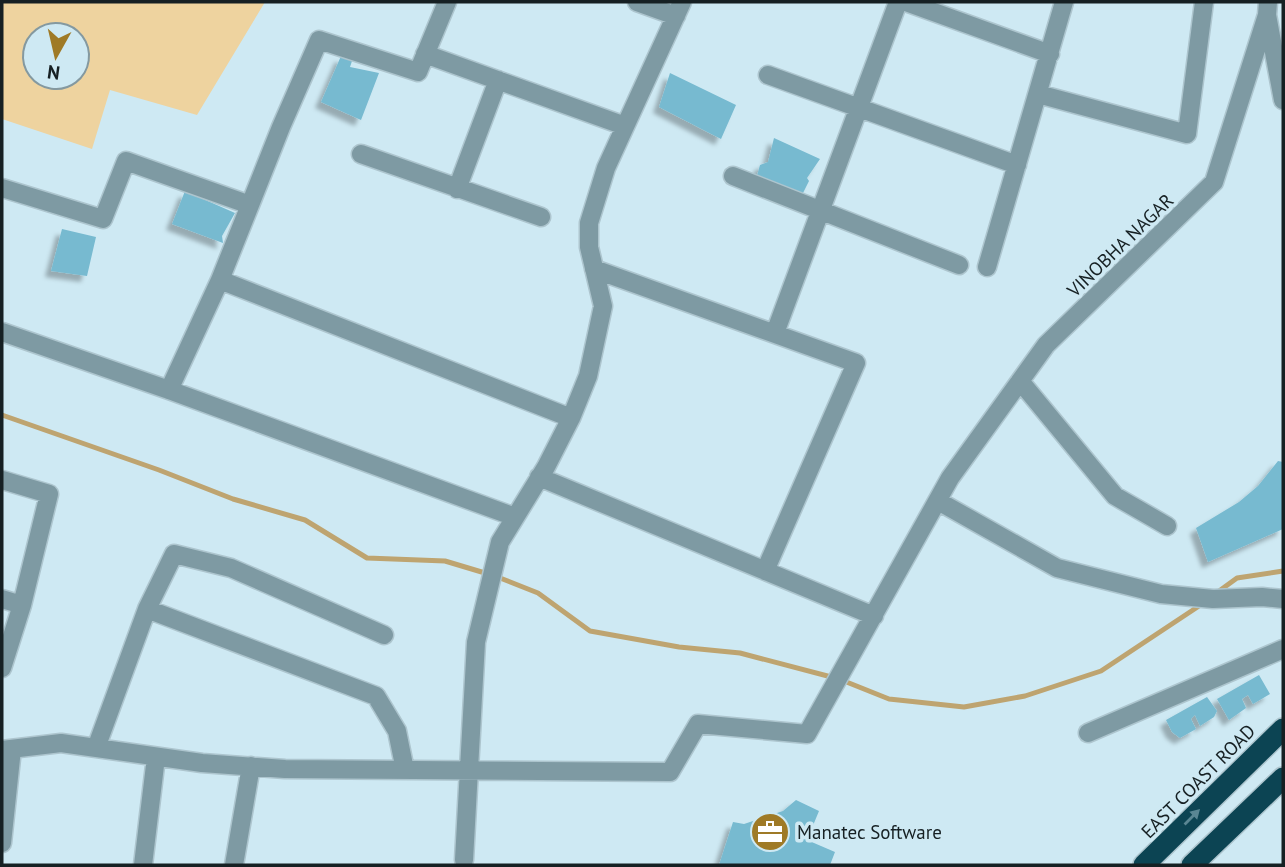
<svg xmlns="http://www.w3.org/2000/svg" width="1285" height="867" viewBox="0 0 1285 867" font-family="'PT Sans',sans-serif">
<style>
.green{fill:#eed39f;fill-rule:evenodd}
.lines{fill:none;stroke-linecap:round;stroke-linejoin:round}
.stream{stroke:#bea470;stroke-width:5}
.building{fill:#77bad0;filter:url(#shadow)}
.minor-casing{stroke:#adc5ce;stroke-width:21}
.highway-casing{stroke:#adc5ce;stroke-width:24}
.minor{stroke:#7e9aa3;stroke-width:18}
.highway{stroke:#0c4453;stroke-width:21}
.oneway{fill:#5a8693}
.labels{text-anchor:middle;stroke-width:7;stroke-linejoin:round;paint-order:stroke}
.street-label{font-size:19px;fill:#162023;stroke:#cee9f3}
.poi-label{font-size:19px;fill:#162023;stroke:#cee9f3;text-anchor:start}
</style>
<defs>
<filter id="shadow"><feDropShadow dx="-6" dy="6" stdDeviation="2" flood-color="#0004"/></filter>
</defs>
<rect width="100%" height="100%" fill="#cee9f3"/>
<path class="green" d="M2 2H265L197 115 110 90 92 149 2 119ZM35 35H77V77H35Z"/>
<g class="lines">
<path class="stream" d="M2 415 159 470 233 499 305 520 367 558 445 561 495 576 538 593 590 631 679 647 740 653 839 679 889 699 964 707 1025 696 1101 671 1202 604
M1215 594 1237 578 1283 571"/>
</g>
<path class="building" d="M341 56 352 61 350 67 379 73 361 120 321 102Z
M670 73 736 105 721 139 659 107Z
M774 138 820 159 807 178 809 181 801 197 755 183 760 165 768 162Z
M185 191 235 213 222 236 223 243 172 224Z
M62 229 96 237 87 276 51 271Z
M1278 461 1283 462V529L1208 562 1196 528 1239 502 1258 486Z
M1259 675 1270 694 1253 704 1248 695 1242 699 1246 708 1229 720 1217 699Z
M1207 697 1217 711 1214 717 1200 726 1195 715 1191 719 1196 729 1180 738 1172 732 1166 720Z
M796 800 819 811 807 840 835 852 830 865H719L733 822 744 824 783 811Z"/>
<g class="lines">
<defs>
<path id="minor" d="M637 2 676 16
M906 2 1050 54
M1268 2 1267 15 1283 100
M425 54 625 126
M768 75 1017 165
M1038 94 1187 134 1204 2
M361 154 541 217
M733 176 959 265
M2 188 103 219 126 161 250 205 281 127 319 40 418 72 447 2
M457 189 498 80
M987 267 1064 2
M594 269 856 363 765 571
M220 280 571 418
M2 332 169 390 515 517
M775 333 898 2
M1020 381 1115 496 1167 526
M169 390 220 280 250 205
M539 477 874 616
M2 480 49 494 22 605 2 668
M938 501 1057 568 1161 594 1213 599 1262 597 1283 599
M2 599 22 605
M147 609 376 696 397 731 405 770
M1088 733 1283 649
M96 748 147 609 174 554 231 568 384 635
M2 750 61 743 202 763 285 769 670 772 698 724 807 734 950 478 1046 345 1214 182 1267 15
M2 843 12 749
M464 860 476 642 500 542 546 467 571 418 588 376 603 306 589 247V223L606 168 682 2
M143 865 156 757
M234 865 251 766"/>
<path id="highway" d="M1144 865 1283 729
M1192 865 1283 778"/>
</defs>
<use href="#minor" class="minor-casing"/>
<use href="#highway" class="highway-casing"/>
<use href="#minor" class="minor"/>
<use href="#highway" class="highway"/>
</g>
<defs><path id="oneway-solid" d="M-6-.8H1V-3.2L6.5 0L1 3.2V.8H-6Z" transform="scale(1.75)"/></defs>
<use class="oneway" href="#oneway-solid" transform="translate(1192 817) rotate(-45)"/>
<defs>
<symbol id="office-disc" viewBox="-11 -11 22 22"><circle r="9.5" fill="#9f7a26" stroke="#cee9f3"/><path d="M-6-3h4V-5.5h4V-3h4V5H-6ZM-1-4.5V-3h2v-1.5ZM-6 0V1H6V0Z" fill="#fff"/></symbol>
</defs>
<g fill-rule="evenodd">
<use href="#office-disc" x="748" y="810" width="44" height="44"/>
</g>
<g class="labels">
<g class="street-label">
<text transform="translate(1120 245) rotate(-44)" y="7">VINOBHA NAGAR</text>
<text transform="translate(1198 781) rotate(-45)" y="7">EAST COAST ROAD</text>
</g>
<g class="poi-label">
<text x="797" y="839">Manatec Software</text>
</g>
</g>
<rect width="1285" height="867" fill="none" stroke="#162023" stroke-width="7"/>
<g transform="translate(56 56) rotate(188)"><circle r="33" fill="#cee9f3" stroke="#8499a0" stroke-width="2"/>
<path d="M0-5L12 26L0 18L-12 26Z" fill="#9f7a26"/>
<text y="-10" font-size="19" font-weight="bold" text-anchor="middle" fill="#162023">N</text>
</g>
</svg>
